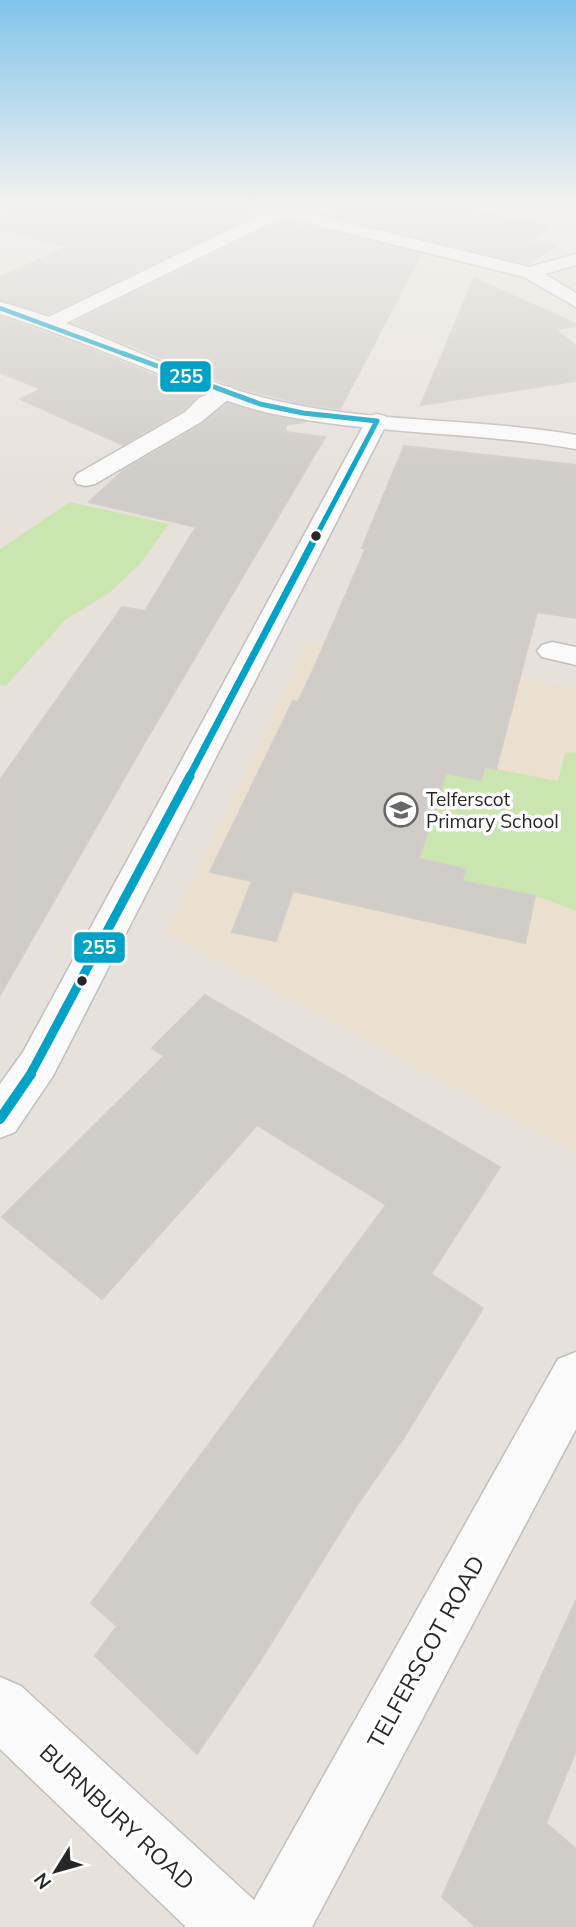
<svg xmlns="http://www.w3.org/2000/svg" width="576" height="1927" viewBox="0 0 576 1927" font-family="Mulish,sans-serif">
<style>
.education{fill:#ebdfcf}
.green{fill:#cbe5b1}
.building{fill:#cfcbc7;stroke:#d2cdc8;stroke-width:2}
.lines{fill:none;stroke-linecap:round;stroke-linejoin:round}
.minor-casing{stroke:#c0bebe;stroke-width:3}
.tertiary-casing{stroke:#c0bebe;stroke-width:3}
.minor{fill:#fbfafa;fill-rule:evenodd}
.tertiary{fill:#fbfafa;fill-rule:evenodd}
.bus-1-far4-casing{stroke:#fff;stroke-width:7}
.bus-1-far3-casing{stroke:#fff;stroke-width:9}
.bus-1-far2-casing{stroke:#fff;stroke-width:11}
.bus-1-far1-casing{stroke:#fff;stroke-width:14}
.bus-1-casing{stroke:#fff;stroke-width:16}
.bus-1-far4{stroke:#02a2c6;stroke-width:4.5}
.bus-1-far3{stroke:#02a2c6;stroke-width:5}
.bus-1-far2{stroke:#02a2c6;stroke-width:7}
.bus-1-far1{stroke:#02a2c6;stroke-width:9}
.bus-1{stroke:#02a2c6;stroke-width:10}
.bus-dot{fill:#272727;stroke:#fff;stroke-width:2.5}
.labels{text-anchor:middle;stroke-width:7;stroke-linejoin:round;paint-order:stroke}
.poi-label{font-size:19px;fill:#272727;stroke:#fff;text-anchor:start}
.near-street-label{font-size:23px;fill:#272727;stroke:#fff}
.line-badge{stroke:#fff;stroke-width:2.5}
.badge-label{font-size:19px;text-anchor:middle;font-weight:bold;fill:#fff}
</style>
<rect width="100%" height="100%" fill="#e7e1dc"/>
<path class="education" d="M308 642 576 688V1153L167 933Z"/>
<path class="green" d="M70 502 169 524 141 563 109 593 65 620 6 686 0 685V549Z
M576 752V911L542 898 462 881 465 869 419 859 446 773 485 767 558 781 565 753Z"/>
<path class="building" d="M0 206H251L260 212 48 314 0 300V277L67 247 0 229Z
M341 206H457L550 227 528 240 556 246 527 264 324 214Z
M283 220 296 223V228L303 225 421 254 340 409 304 404 235 387 73 323Z
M474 278 576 324V326L555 329 576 346V381L421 405Z
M0 317 74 343 201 394 183 410 123 445 20 399 42 389 0 373Z
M227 404 306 422 286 425V432L325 437 142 747 0 995V780L122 607 145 611 196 527 89 502 124 470 202 424Z
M404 446 576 465V618L537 612 496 769 485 767 481 780 446 773 419 859 465 869 462 881 535 896 525 943 293 891 276 941 232 932 252 881 210 872 293 701 298 702 315 666 366 548H362Z
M205 995 500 1167 431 1274 483 1308 403 1439 357 1505 258 1664 197 1754 95 1656 117 1626 91 1603 386 1205 257 1125 102 1299 2 1217 164 1056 152 1048Z
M576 1600V1751L546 1823 576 1849V1927H476L442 1897Z"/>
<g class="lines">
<defs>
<path id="minor" d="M253 206H300L296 210 529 267 576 254V265L545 274 576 293V307L524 277 283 217 58 327H44L41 323 44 319 266 212Z
M225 386 233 388 236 393 201 422 95 484 86 486 77 484 74 479 77 474 185 412 199 398Z
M377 414 385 416 388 421 53 1076 15 1132 0 1138V1084L23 1052 366 421 369 416Z
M552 642 576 647V665L542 657 537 651 542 645Z
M576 1352V1429L312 1927H186L0 1749V1677L21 1686 254 1900 558 1359Z"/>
<path id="tertiary" d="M0 302C91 325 174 375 265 398 366 424 473 417 576 435V449C473 431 367 435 265 412 225 402 187 386 150 370 100 350 51 330 0 314Z"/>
</defs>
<use href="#minor" class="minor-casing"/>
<use href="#tertiary" class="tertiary-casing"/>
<use href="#minor" class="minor"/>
<use href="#tertiary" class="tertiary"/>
<defs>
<path id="bus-1-far4" d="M0 308 127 355"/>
<path id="bus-1-far3" d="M122 353 260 404 303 413 377 421
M313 542 377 421"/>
<path id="bus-1-far2" d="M189 777 314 540"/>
<path id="bus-1-far1" d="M30 1075 190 776"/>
<path id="bus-1" d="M0 1119 31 1074"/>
</defs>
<use href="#bus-1-far4" class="bus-1-far4-casing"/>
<use href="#bus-1-far3" class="bus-1-far3-casing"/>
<use href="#bus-1-far2" class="bus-1-far2-casing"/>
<use href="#bus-1-far1" class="bus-1-far1-casing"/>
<use href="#bus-1" class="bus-1-casing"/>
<use href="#bus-1-far4" class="bus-1-far4"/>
<use href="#bus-1-far3" class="bus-1-far3"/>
<use href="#bus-1-far2" class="bus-1-far2"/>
<use href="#bus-1-far1" class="bus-1-far1"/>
<use href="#bus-1" class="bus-1"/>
</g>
<linearGradient id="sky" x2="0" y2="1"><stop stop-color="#81c4eb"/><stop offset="0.43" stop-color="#f4f2ef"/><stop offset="1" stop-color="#f4f2ef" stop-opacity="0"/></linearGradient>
<rect width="576" height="476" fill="url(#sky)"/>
<defs>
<symbol id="school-ring" viewBox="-11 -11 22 22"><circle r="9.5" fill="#fff" stroke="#6a6866" stroke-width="1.5"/><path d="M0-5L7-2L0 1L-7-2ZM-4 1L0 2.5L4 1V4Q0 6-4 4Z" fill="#6a6866"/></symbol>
</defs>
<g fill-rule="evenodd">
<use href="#school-ring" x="382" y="791" width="38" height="38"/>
</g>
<g class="bus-dot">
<circle cx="316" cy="536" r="6"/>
<circle cx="82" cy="981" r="6"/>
</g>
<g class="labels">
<g class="poi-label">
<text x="426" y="806">Telferscot<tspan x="426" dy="22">Primary School</tspan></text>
</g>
<g class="near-street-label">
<text transform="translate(426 1652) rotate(-61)" y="8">TELFERSCOT ROAD</text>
<text transform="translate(117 1817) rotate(43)" y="8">BURNBURY ROAD</text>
</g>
</g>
<g class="line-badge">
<rect x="159" y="360" width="53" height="33" rx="7" fill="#02a2c6"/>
<rect x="73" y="931" width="53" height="33" rx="7" fill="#02a2c6"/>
</g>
<g class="badge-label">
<text x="186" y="383">255</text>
<text x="99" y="954">255</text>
</g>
<g transform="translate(56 1871) rotate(233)" stroke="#ffffff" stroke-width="5" paint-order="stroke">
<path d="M0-5L12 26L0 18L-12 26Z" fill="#272727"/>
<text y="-10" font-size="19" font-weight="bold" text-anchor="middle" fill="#272727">N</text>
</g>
</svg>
